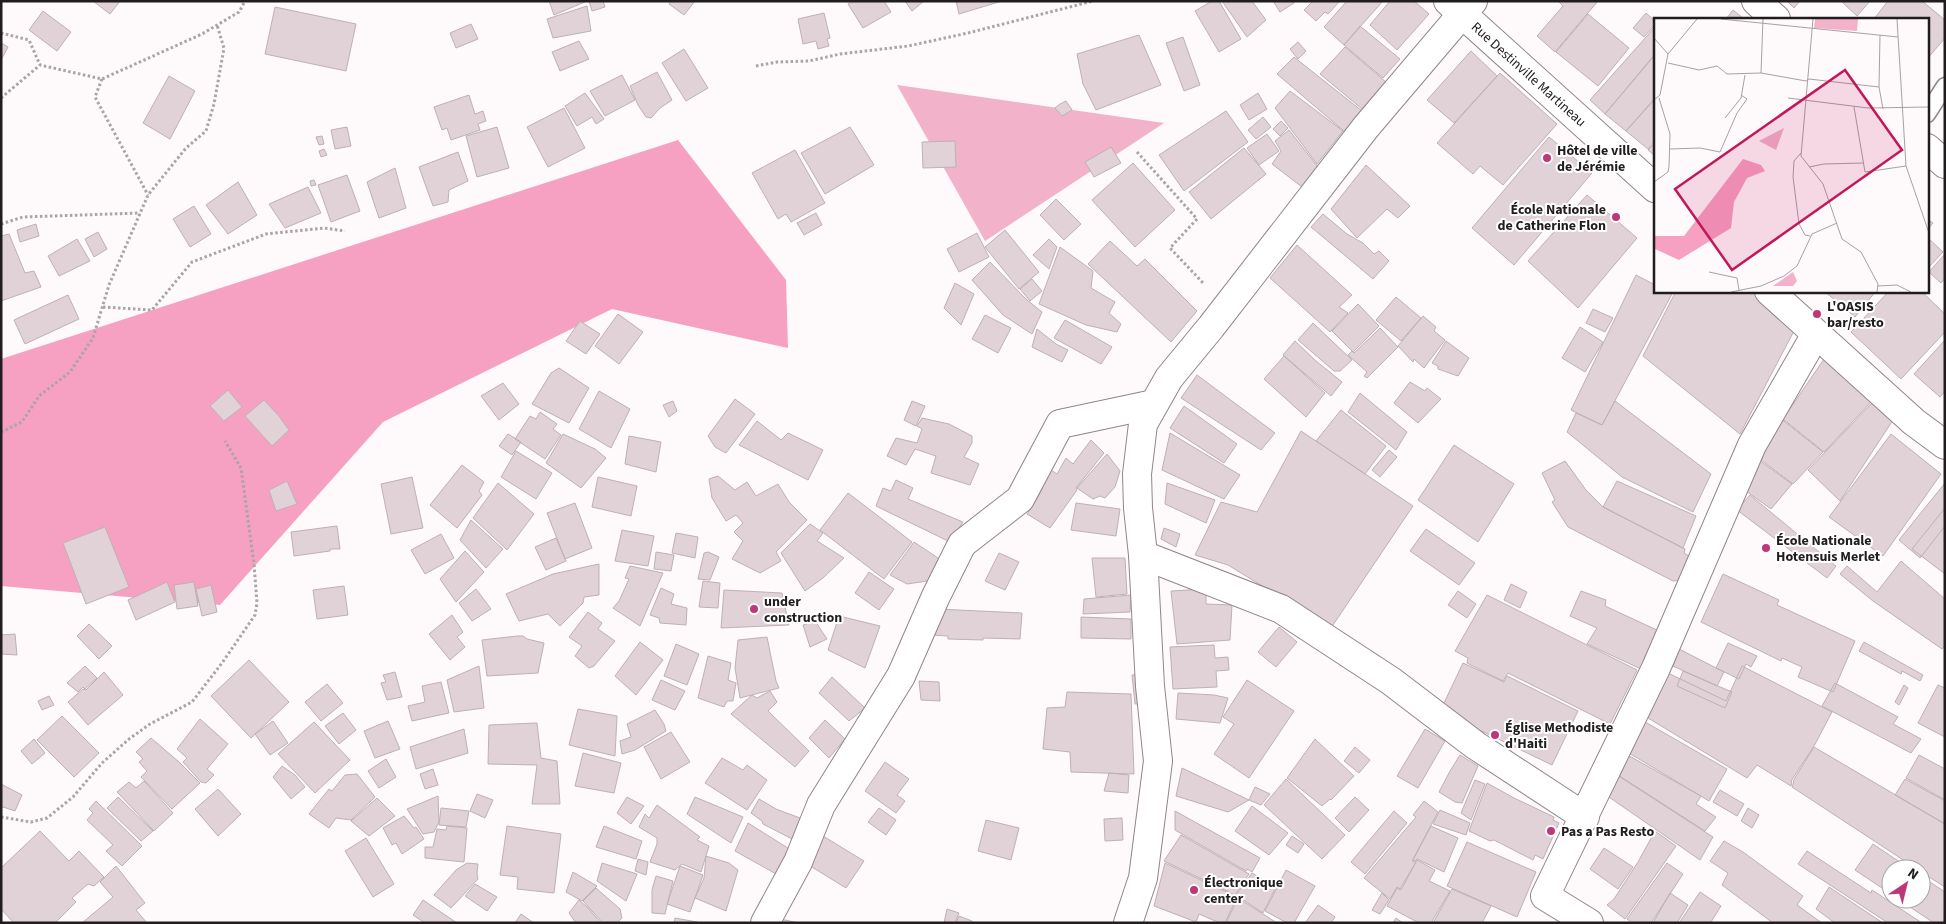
<svg xmlns="http://www.w3.org/2000/svg" width="1946" height="924" viewBox="0 0 1946 924" font-family="'Source Sans 3',sans-serif">
<style>
.green{fill:#f1b2ca}
.forest{fill:#f6a0c2}
.building{fill:#e0d2d7;stroke:#beb1b6}
.lines{fill:none;stroke-linecap:round;stroke-linejoin:round}
.service-casing{stroke:#918589;stroke-width:19}
.minor-casing{stroke:#918589;stroke-width:30}
.tertiary-casing{stroke:#918589;stroke-width:30}
.path{stroke:#a9a4a6;stroke-width:3;stroke-dasharray:2.5 2.5;stroke-linecap:butt}
.service{stroke:#fff;stroke-width:16}
.minor{stroke:#fff;stroke-width:28}
.tertiary{stroke:#fff;stroke-width:28}
.poi-dot{fill:#be3879;stroke:#fff;stroke-width:2}
.labels{text-anchor:middle;stroke-width:4;stroke-linejoin:round;paint-order:stroke}
.street-label{font-size:14px;fill:#211c1e;stroke:#fff}
.poi-label{font-size:14px;font-weight:bold;fill:#211c1e;stroke:#fff;text-anchor:start}
.inset-road{fill:none;stroke:#a6a1a3;stroke-width:1}
.view{fill:#c2185b;fill-opacity:0.15;stroke:#c2185b;stroke-width:2.5}
.inset-edge{fill:none;stroke:#211c1e;stroke-width:2.5}
</style>
<rect width="100%" height="100%" fill="#fef9fb"/>
<path class="green" d="M897 85 1164 123 985 241Z"/>
<path class="forest" d="M678 140 786 280 788 348 612 309 383 422 220 605 1 586V359Z"/>
<path class="building" d="M93 1H120L110 14Z
M549 1H587L554 15Z
M589 1H603L605 7 592 11Z
M671 1H695L684 15 669 4Z
M852 1H884L891 12 863 28 848 4Z
M905 1H924L912 11Z
M956 1H1002L959 14Z
M1212 1H1219L1241 39 1219 52 1195 11Z
M1222 1H1252L1266 20 1247 37Z
M1273 1H1293L1294 3 1280 12Z
M1313 1H1340L1328 14 1325 12 1316 21 1304 10Z
M1347 1H1383L1344 45 1324 27Z
M1390 1H1414L1429 14 1397 50 1370 25Z
M1558 1H1598L1555 52 1537 36 1563 6Z
M1787 1H1800L1794 8Z
M1841 1H1870L1857 16Z
M1888 1H1922L1945 20V38L1927 59V19H1874Z
M587 6 591 31 553 38 547 19Z
M275 7 356 24 346 71 265 54Z
M1733 10 1744 19H1726Z
M43 11 71 32 57 51 29 30Z
M824 13 830 38 827 39 829 46 818 49 816 41 803 44 798 19Z
M1646 13 1655 21V25L1644 37 1633 28Z
M1588 14 1629 48 1598 86 1556 52Z
M471 24 478 39 456 48 450 33Z
M1360 26 1400 59 1383 78 1344 45Z
M1655 27V54L1605 114 1590 100Z
M1139 35 1161 85 1096 110 1083 84 1077 54Z
M1183 37 1200 85 1184 91 1166 43Z
M579 41 589 59 560 71 552 52Z
M1298 42 1306 51 1298 59 1290 49Z
M1 43 8 47 1 60Z
M1345 47 1386 82 1362 109 1320 74Z
M684 49 708 88 686 101 662 63Z
M1471 51 1497 76 1454 123 1427 100Z
M1655 55V98L1626 131 1605 114Z
M1294 57 1362 111 1345 132 1277 74Z
M657 72 672 100 660 108 651 118 646 117 638 105 630 86Z
M1500 73 1557 124 1503 185 1480 166 1473 174 1437 143Z
M622 75 635 100 605 116 590 91Z
M169 76 195 91 170 139 143 123Z
M1290 91 1343 131 1317 164 1275 108Z
M585 93 604 119 596 124 592 117 577 126 565 106Z
M1258 93 1267 109 1249 120 1240 105Z
M469 95 475 114 483 111 486 121 478 124 480 130 451 140 447 128 442 130 434 107Z
M1655 99V141L1648 149 1626 131Z
M1066 101 1072 110 1062 116 1055 108 1060 104Z
M564 108 585 148 548 167 527 127Z
M1226 111 1248 142 1184 191 1159 155Z
M1263 117 1271 127 1256 139 1248 130Z
M1281 121 1288 128 1280 136 1273 129Z
M347 127 351 146 335 149 331 130Z
M497 127 509 168 477 177 466 136Z
M850 127 874 165 825 194 801 153Z
M1289 130 1318 167 1302 187 1272 164 1281 151 1275 141Z
M1267 134 1279 151 1259 165 1247 148Z
M322 136 324 144 319 145 316 137Z
M1549 137 1592 173 1514 265 1472 228Z
M955 141 956 167 923 168 922 142Z
M1655 143V156L1648 150Z
M1111 147 1121 163 1094 177 1085 162Z
M1244 148 1266 174 1211 219 1189 192Z
M324 149 327 155 321 157 319 151Z
M795 150 825 203 791 222 786 214 778 219 752 173Z
M458 152 468 181 449 190 448 202 433 206 419 167Z
M1133 163 1175 210 1135 247 1092 200Z
M1366 165 1410 206 1398 218 1387 209 1357 238 1331 209Z
M395 168 406 208 379 218 367 182Z
M347 175 360 211 331 222 318 185Z
M314 180 316 185 311 186 310 181Z
M238 182 257 215 228 234 206 205Z
M308 187 321 213 285 228 269 204Z
M1587 195 1637 238 1578 308 1528 261Z
M1056 199 1081 224 1064 240 1040 215Z
M194 206 211 234 190 247 173 219Z
M816 213 822 225 804 235 797 223Z
M1323 214 1347 234 1363 243 1374 254 1379 251 1389 261 1373 279 1311 227Z
M1927 219 1933 223 1927 230Z
M36 224 39 236 20 242 17 230Z
M1005 230 1039 272 1019 289 985 247Z
M98 232 107 249 94 257 85 239Z
M977 233 989 257 959 272 947 249Z
M9 234 25 273 34 271 41 287 1 301V236Z
M77 239 90 261 59 276 48 256Z
M1049 239 1057 247 1049 269 1033 255Z
M1929 239 1943 252 1927 269V241Z
M1110 241 1137 266 1145 259 1197 311 1171 342 1088 264Z
M1297 245 1352 295 1339 307 1348 313 1330 332 1270 278Z
M1060 247 1093 271 1091 288 1115 302 1109 313 1121 324 1117 332 1086 325 1039 304Z
M1945 254V278L1941 283 1929 272Z
M990 262 1026 299 1042 312 1032 334 1003 315 972 280Z
M1636 275 1655 285V291H1667L1672 294 1602 425 1571 410Z
M1032 279 1042 291 1030 301 1020 289Z
M955 283 974 294 961 325 944 308Z
M1676 291H1754L1796 327 1740 434 1643 356Z
M1824 291H1876L1855 317Z
M1889 291H1921L1945 314V332L1901 379 1851 332Z
M68 295 79 319 25 344 14 320Z
M1396 297 1421 318 1401 341 1376 320Z
M1358 304 1379 326 1353 352 1332 331Z
M1593 309 1613 318 1605 332 1586 323Z
M618 314 643 332 619 364 595 346Z
M985 315 1011 328 998 353 972 339Z
M1423 316 1436 327 1434 331 1445 340 1424 368 1414 359 1413 362 1398 346Z
M1065 320 1112 347 1101 364 1054 338Z
M580 321 600 334 586 354 566 341Z
M1313 323 1352 360 1340 371H1334L1298 340Z
M1580 327 1603 342 1585 372 1562 358Z
M1380 328 1398 347 1367 378 1364 376 1367 372 1348 355 1352 351 1354 353Z
M1037 329 1056 344 1068 350 1062 362 1032 347Z
M1945 340V391L1940 397 1914 374Z
M1295 341 1316 361 1342 382 1331 396 1283 355Z
M1446 341 1469 358 1458 376 1438 369V366L1432 363Z
M1284 356 1325 393 1306 417 1264 379Z
M1824 359 1873 400 1824 452 1783 419Z
M559 368 589 388 569 423 532 404 551 373Z
M1197 375 1275 433 1261 450 1181 398Z
M1410 382 1425 391 1427 388 1441 399 1418 423 1394 403Z
M503 383 519 404 499 420 481 396Z
M228 390 242 407 224 421 210 406Z
M599 391 630 409 611 448 579 429Z
M1360 393 1407 432 1396 450 1348 412Z
M735 399 755 414 726 453 715 447 708 436Z
M264 400 278 415 289 430 272 446 245 416Z
M673 401 677 411 669 417 663 405Z
M912 401 925 406 916 426 904 420Z
M1615 401 1711 474 1693 512 1622 477 1567 432 1576 413 1602 425Z
M1874 401 1895 417 1840 501 1808 470Z
M1184 406 1237 444 1224 463 1170 428Z
M1341 410 1386 446 1365 474 1316 441Z
M540 412 557 424 553 429 561 435 545 459 515 439 530 416 536 419Z
M922 418 949 424 972 436V443L964 457 979 464 970 485 931 473 936 456 915 449 906 465 887 456 896 438 917 443 922 429 917 426Z
M1780 418 1823 452 1793 484 1761 460Z
M757 421 781 440 788 433 823 450 808 480 739 445Z
M1301 431 1413 506 1331 628 1228 565 1195 555 1221 502 1257 512Z
M1170 433 1240 475 1224 499 1162 470Z
M508 434 521 442 512 455 499 446Z
M563 434 595 449 606 458 581 488 546 463Z
M1891 434 1941 474 1883 556 1829 517Z
M629 436 661 442 656 472 625 464Z
M1091 440 1104 453 1076 488 1077 490 1050 528 1027 514 1037 499 1051 470 1057 474 1066 458 1073 464Z
M1454 445 1514 484 1478 542 1418 500Z
M1389 450 1397 457 1380 477 1372 470Z
M516 451 552 473 536 499 501 477Z
M1107 454 1120 471 1115 487 1105 498 1100 496 1093 499 1077 488Z
M1565 461 1586 490 1603 507 1685 549 1684 553 1692 558 1683 580 1673 581 1568 527 1552 502 1555 500 1542 473Z
M1760 461 1792 484 1771 509 1746 491Z
M462 465 484 482 479 491 482 495 457 528 430 505Z
M718 476 735 490 747 482 756 496 778 484 789 502 807 520 776 552 781 561 760 573 732 559 743 541 734 532 743 523 736 515 726 521 712 498 709 479Z
M412 477 423 528 391 534 381 484Z
M598 477 637 486 631 516 592 507Z
M896 480 913 488 908 499 963 522 950 542 876 506 883 488 891 491Z
M287 481 297 504 276 511 269 490Z
M1617 481 1696 516 1683 548 1603 507Z
M498 483 534 514 507 550 473 518Z
M1167 483 1215 500 1206 523 1165 504Z
M1945 483V526L1920 558 1899 540Z
M848 493 912 542 884 579 820 530Z
M1750 495 1836 566 1827 578 1737 510Z
M575 503 592 548 565 559 547 513Z
M1076 503 1120 509 1116 536 1071 530Z
M1945 508V574L1912 549Z
M471 520 503 549 486 568 460 540Z
M810 524 823 533 817 541 844 558 823 578 805 591 781 553Z
M337 526 340 549H330V551L294 556 291 532Z
M105 527 129 587 86 604 63 543Z
M1164 528 1180 534 1176 547 1161 539Z
M1426 529 1475 563 1459 585 1410 551Z
M622 530 654 536 648 566 615 561Z
M676 533 698 537 695 558 672 553Z
M441 534 454 558 425 574 411 550Z
M556 538 566 561 546 570 535 547Z
M914 542 941 560 934 580 907 584 890 575Z
M465 551 484 572 456 602 440 579Z
M656 552 674 555 671 571 654 569Z
M708 552 719 557 710 580 698 579 704 553Z
M999 553 1019 562 1005 590 985 581Z
M1092 558H1125L1127 594 1096 597Z
M1901 561 1945 599V645L1942 649 1873 601 1840 574 1847 566 1877 592Z
M599 564V595L584 597 583 603 560 626 548 614 519 621 506 594 553 574Z
M630 566 663 573 640 626 613 608 619 601 629 579 625 578Z
M869 572 894 589 879 610 855 593Z
M1723 574 1779 600 1777 605 1855 641 1833 692 1798 677 1802 667 1782 658 1781 661 1701 622Z
M703 581 720 583 718 608 699 607Z
M167 582 175 602 136 620 128 600Z
M194 582 198 606 177 609 174 585Z
M1511 584 1527 592 1520 608 1504 600Z
M211 585 217 612 202 616 196 589Z
M344 586 348 615 317 619 313 590Z
M661 588 674 594 671 604 687 608 686 625 660 623 659 618 650 615Z
M476 589 491 609 472 621 459 603Z
M1206 589V604L1232 605 1230 640 1177 644 1171 591Z
M724 590 782 593 789 625 721 628Z
M1458 591 1476 604 1467 618 1448 605Z
M1581 591 1606 600 1605 606 1659 631 1641 669 1587 644 1597 628 1570 616Z
M1131 595 1130 612 1083 614 1084 599Z
M1487 595 1637 670 1610 724 1508 673 1503 681 1467 663 1468 658 1455 651Z
M937 609 1022 613 1020 639 983 638V640L948 639V636L932 635Z
M588 612 602 623 598 629 615 641 594 666 589 668 575 656 582 646 569 637Z
M452 615 463 632 457 637 465 647 450 660 429 634Z
M839 616 880 626 865 668 828 650Z
M1081 617 1131 619V639L1081 638Z
M815 621 827 639 810 647 803 625Z
M89 624 112 646 99 659 77 636Z
M1279 627 1297 642 1276 667 1258 652Z
M15 634 17 655 1 654V635Z
M517 636H523L527 639 544 643 538 673 487 676 482 640Z
M767 637 776 681 779 688 740 698 735 668 738 640Z
M640 642 663 660 636 695 615 676Z
M1864 642 1923 675 1920 681 1902 671 1901 674 1859 651Z
M1728 643 1757 656 1751 667 1746 664 1739 679 1716 668Z
M676 644 699 654 687 685 664 676Z
M1214 645 1215 658 1228 657 1229 670 1216 671 1217 687 1173 689 1170 647Z
M1679 649 1724 672 1717 686 1673 666Z
M708 656 731 663 728 680 736 683 733 701H727L724 707 698 698Z
M249 660 289 702 251 738 211 696Z
M1463 663 1504 682 1507 676 1578 711 1552 765 1463 722 1443 705Z
M85 666 97 678 85 689 83 687 78 692 67 683Z
M479 666 484 708 454 712 447 680Z
M1742 666 1832 712 1814 746 1791 781 1792 782 1791 786 1757 765 1747 778 1648 718 1668 673 1726 701Z
M1683 671 1732 692 1725 708 1677 686Z
M104 672 123 695 88 725 68 702 83 689 86 690Z
M395 672 402 697 387 700 381 683 386 682 383 675Z
M1147 673 1149 703 1135 704 1132 675Z
M832 677 865 708 849 721 819 693Z
M661 680 685 691 675 710 652 700Z
M1247 680 1294 711 1249 778 1214 754 1234 724 1223 717Z
M919 681 939 682 940 701 921 700Z
M441 682 449 713 412 721 408 706 425 702 422 686Z
M1835 683 1898 717 1893 724 1921 739 1911 753 1822 706Z
M327 684 343 703 321 721 305 702Z
M1904 685 1908 688 1899 705 1895 702Z
M1938 685 1945 688V737L1918 723Z
M770 691 777 702 768 711 809 751 795 767 731 714 752 695 757 698Z
M1067 692 1131 694 1134 774 1071 772 1070 752 1043 749 1047 708 1065 707Z
M1178 693 1214 695 1228 698 1220 723 1176 719Z
M49 696 54 705 42 710 38 701Z
M578 709 617 716 615 756 569 745Z
M655 710 664 724 666 731 635 750 622 754 620 741 631 737 627 724Z
M343 713 356 730 339 744 325 726Z
M62 716 99 753 74 777 37 740Z
M200 719 228 744 207 769 214 775 206 783 201 782 183 762 187 758 177 749Z
M1640 719 1727 769 1709 801 1624 750Z
M825 720 845 739 829 758 809 738Z
M273 721 288 743 270 755 255 734Z
M388 721 400 749 375 758 364 731Z
M314 722 350 760 315 793 278 754Z
M537 723 541 758 557 761 560 804H532L537 765 488 764 489 725Z
M464 729 468 753 416 769 410 747Z
M1425 729 1445 741 1418 788 1397 776Z
M671 732 690 762 661 779 644 747Z
M151 738 179 762 200 783 172 809 141 777 147 771 139 762 143 759 136 752Z
M34 739 45 753 32 764 21 751Z
M1315 739 1354 776 1331 800 1330 799 1322 806 1287 778Z
M1355 747 1370 760 1359 773 1344 761Z
M1814 747 1945 824V887L1921 872V869H1917L1792 787 1794 782 1793 781Z
M583 753 621 763 614 793 575 786Z
M1624 753 1701 796 1696 804 1716 817 1705 831 1615 773Z
M1460 755 1478 766 1462 803 1455 802 1439 792 1450 771Z
M1919 755 1945 769V800L1906 778Z
M722 758 743 770 747 765 767 780 747 810 705 783Z
M386 759 396 777 379 788 368 771Z
M885 762 909 779 897 795 905 801 896 813 865 791Z
M282 766 295 775 305 787 291 799 273 777Z
M1182 768 1249 800 1228 812 1176 796Z
M433 769 438 785 425 789 420 774Z
M1109 773 1129 775 1128 793 1104 791Z
M357 774 375 797 351 820 336 818 329 828 309 814 329 789 332 791 345 775Z
M1617 775 1713 837 1700 860 1606 795Z
M1286 779 1345 835 1322 859 1264 805Z
M1905 779 1945 801V824L1895 795Z
M1475 780 1485 784 1471 820 1461 813Z
M144 781 173 813 154 831 117 792 129 782 136 788Z
M1487 783 1514 798 1554 817 1553 820 1559 823 1543 859 1535 855 1533 860 1494 840 1490 841 1469 831Z
M1 784 22 795 15 811 3 807 1 808Z
M1255 787 1270 794 1261 805 1249 800Z
M218 789 241 814 218 836 195 809Z
M1720 790 1744 804 1737 816 1713 802Z
M477 794 493 800 485 818 470 811Z
M438 796 439 822 434 832 423 834 407 809Z
M118 797 153 831 141 841 107 808Z
M627 797 644 806 631 824 617 813Z
M695 797 743 817 731 843 687 814Z
M1355 797 1369 810 1349 832 1335 818Z
M377 798 395 816 369 836 351 821Z
M759 799 776 809 808 821 800 843 763 824 762 821 751 813Z
M96 801 142 846 122 866 106 851 113 845 87 820 93 813 89 809Z
M1424 801 1438 812 1412 861 1416 862 1400 889 1397 887 1390 899 1364 878 1416 817 1413 815Z
M657 805 700 837 697 840 709 846 701 872 682 864 675 870 650 862 657 844V838L639 827 645 814 649 818Z
M1252 806 1288 833 1269 855 1235 831Z
M441 808 469 811 466 827 439 825Z
M879 808 896 820 886 835 868 822Z
M1748 808 1759 815 1752 828 1741 821Z
M1440 810 1470 823 1466 835 1433 824Z
M1175 811 1260 858 1252 872 1247 869 1246 871 1175 830Z
M1394 811 1407 823 1365 874 1351 862Z
M404 816 414 828 416 827 424 839 402 854 396 843 392 845 383 828Z
M1122 818 1123 840 1105 841 1104 819Z
M986 820 1019 828 1011 860 978 851Z
M748 823 791 850 778 875 735 851Z
M447 826 467 828 464 862 425 858V847H433L437 829 446 830Z
M507 826 561 834 554 893 517 889 518 877 500 875Z
M604 826 642 841 636 859 596 847Z
M1431 826 1458 838 1444 872 1417 859 1415 861 1413 860Z
M40 831 69 861 79 851 104 877 94 886 88 884 72 898 76 902 55 923H14L1 909V868Z
M1655 831 1676 846 1625 919 1607 905 1614 899 1638 862Z
M1181 835 1249 874 1235 895 1164 861Z
M823 836 864 861 846 888 807 864Z
M1292 836 1304 844 1298 853 1286 845Z
M366 838 394 884 373 897 345 851Z
M1724 841 1743 852 1803 896 1797 905 1822 923H1773L1722 885 1728 873 1710 861Z
M1467 842 1536 872 1517 917 1447 886Z
M1873 844 1910 869H1891V894L1855 870Z
M1604 848 1633 867 1618 889 1590 869Z
M1807 851 1871 893 1872 890 1922 923H1888L1798 864Z
M706 856 729 863 738 870 726 911 695 898 704 878Z
M638 859 648 862 646 875 635 871Z
M1417 860 1435 870 1429 881 1450 891 1431 923H1419L1387 906 1397 888 1401 890Z
M467 863 478 864 477 873 478 879 451 908 434 895 456 870Z
M602 863 637 874 626 901 597 881Z
M1165 863 1237 897 1225 923H1220L1199 914 1196 922 1154 906Z
M1667 863 1683 874 1651 923H1632L1627 919Z
M116 866 145 903 136 910 147 923H82L113 897 100 882Z
M680 866 703 875 690 912 667 904Z
M1286 870 1315 886 1294 923H1287L1265 911Z
M573 872 597 886 582 901 566 892Z
M1252 873 1276 887 1263 913 1236 895Z
M656 876 673 881 665 914 652 913V890Z
M1921 876 1945 892 1944 923H1934L1898 899H1921Z
M475 884 497 897 487 911 465 896Z
M1829 887 1883 923H1835L1816 909Z
M596 888 620 909 622 918 617 923H603L583 901Z
M1452 889 1491 906 1482 923H1433Z
M1700 892 1721 906 1711 922 1679 923Z
M1382 893 1389 900 1380 914 1372 910Z
M1670 893 1688 905 1677 923H1653Z
M1238 898 1277 923H1226Z
M423 900 457 923H425L413 915Z
M579 900 587 907 601 923H576L569 913Z
M1318 905 1335 917 1331 923H1305Z
M947 909 959 913 955 923H944Z
M521 914 534 923H515Z
M959 916 972 921V923H956Z
M675 918 697 922 674 923Z
M1396 918 1403 923H1393Z
M780 919 799 923H780Z"/>
<g class="lines">
<defs>
<path id="service" d="M1927 114 1945 86"/>
<path id="minor" d="M1448 1 1655 188
M1756 1 1776 19
M1927 148 1945 164
M1769 291 1914 422 1945 445
M1143 555 1281 609 1391 681 1475 745 1585 817
M765 923 798 862 821 805 901 676 936 596 962 544 1020 499 1060 424 1154 404
M1589 923 1545 896 1656 668 1752 445 1816 334"/>
<path id="tertiary" d="M1128 923 1143 878 1158 761 1150 686 1143 555 1138 508 1137 474 1143 424 1169 378 1211 327 1366 127 1473 1"/>
</defs>
<use href="#service" class="service-casing"/>
<use href="#minor" class="minor-casing"/>
<use href="#tertiary" class="tertiary-casing"/>
<path class="path" d="M1 33 29 40 40 65
M756 66 777 62 809 61 840 54 908 46 968 33 1093 1
M102 79 95 97 148 195
M1 98 40 65 102 79 202 34 239 12 245 1
M1137 152 1197 219 1170 248 1204 284
M1 224 23 217 140 213
M103 307 152 310 192 262 266 234 324 228 345 231
M1 432 22 422 39 396 70 372 93 338 109 285 148 195 186 148 206 131 214 104 224 48 217 25
M1 817 31 822 47 818 73 797 102 763 129 739 150 724 192 702 222 663 255 615 257 603 254 564 241 468 225 441"/>
<use href="#service" class="service"/>
<use href="#minor" class="minor"/>
<use href="#tertiary" class="tertiary"/>
</g>
<g class="poi-dot">
<circle cx="1547" cy="158" r="5"/>
<circle cx="1616" cy="217" r="5"/>
<circle cx="1817" cy="314" r="5"/>
<circle cx="1766" cy="548" r="5"/>
<circle cx="754" cy="609" r="5"/>
<circle cx="1495" cy="735" r="5"/>
<circle cx="1551" cy="831" r="5"/>
<circle cx="1194" cy="890" r="5"/>
</g>
<g class="labels">
<g class="street-label">
<text transform="translate(1529 74) rotate(42)" y="5">Rue Destinville Martineau</text>
</g>
<g class="poi-label">
<text x="1557" y="155">Hôtel de ville<tspan x="1557" dy="16">de Jérémie</tspan></text>
<text x="1606" y="214" text-anchor="end">École Nationale<tspan x="1606" dy="16">de Catherine Flon</tspan></text>
<text x="1827" y="311">L'OASIS<tspan x="1827" dy="16">bar/resto</tspan></text>
<text x="1776" y="545">École Nationale<tspan x="1776" dy="16">Hotensuis Merlet</tspan></text>
<text x="764" y="606">under<tspan x="764" dy="16">construction</tspan></text>
<text x="1505" y="732">Église Methodiste<tspan x="1505" dy="16">d'Haiti</tspan></text>
<text x="1561" y="836">Pas a Pas Resto</text>
<text x="1204" y="887">Électronique<tspan x="1204" dy="16">center</tspan></text>
</g>
</g>
<g transform="translate(1654 18)">
<rect width="275" height="275" fill="#fef9fb"/>
<path d="M161 1H204L203 13 160 10ZM130 110 122 132 105 123ZM139 254 143 263 139 268H119Z" fill="#f1b2ca"/>
<path d="M89 141 107 147 111 153 93 160 80 184 77 210 25 242 1 231 0 218H30Z" fill="#f6a0c2"/>
<path class="inset-road" d="M67 1 244 19M159 1 147 138 169 166 188 221 207 234 224 266 223 274M243 1 252 148 275 215M226 17 225 69 229 91M0 20 14 36M14 36 43 1M14 45 45 52 63 48 73 56 107 55 152 63 155 61 225 69M107 55 109 1M134 80 214 90 275 89M0 82 6 77 14 36M200 89 211 154 252 148M71 100 87 80 91 57M16 131 46 130 66 134 83 95 93 81 87 77M147 135 140 143 139 159 145 206 151 217 156 218M155 149 170 146 210 145M0 164 14 154 15 148 16 116 5 80M55 254 83 260 85 272M224 268 243 267 257 274M77 274 107 268 130 258 143 248 158 216 183 205"/>
<path class="view" d="M191 52 248 132 78 252 21 171Z"/>
<rect width="275" height="275" class="inset-edge"/>
</g>
<rect width="1946" height="924" fill="none" stroke="#211c1e" stroke-width="5"/>
<g transform="translate(1906 884) rotate(35)"><circle r="24" fill="#ffffff" stroke="#a6a4a5"/>
<path d="M0-4L9 19L0 12L-9 19Z" fill="#be3879"/>
<text y="-8" font-size="14" font-weight="bold" text-anchor="middle" fill="#211c1e">N</text>
</g>
</svg>
